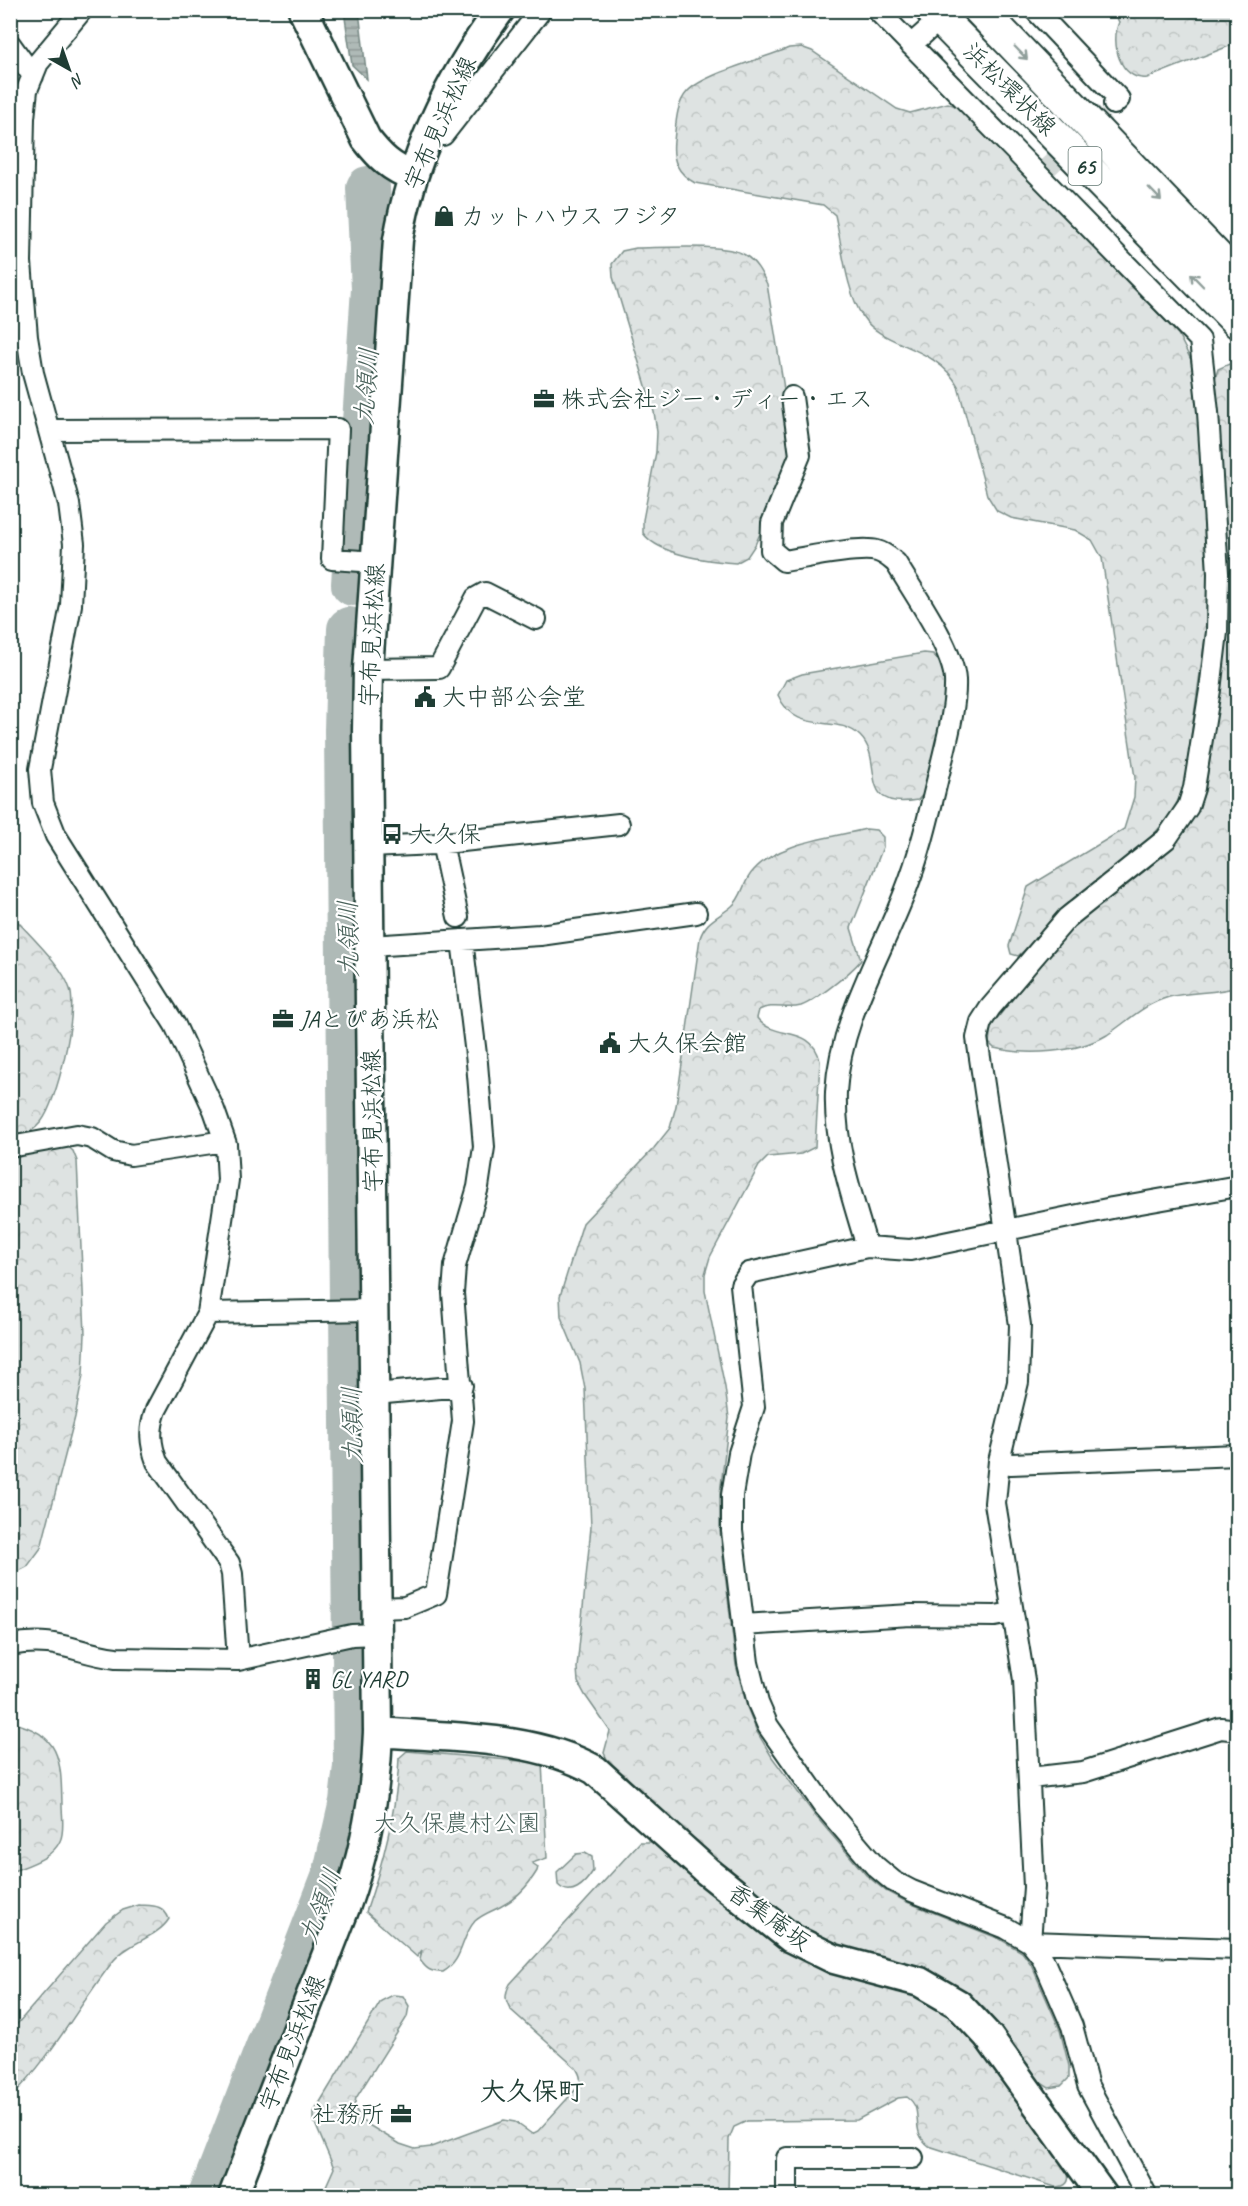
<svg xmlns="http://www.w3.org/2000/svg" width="1248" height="2206" viewBox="0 0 1248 2206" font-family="Caveat,'Klee One',sans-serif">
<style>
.forest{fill:url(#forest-crowns);stroke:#7e908b;stroke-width:1.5}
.water{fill:url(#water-rules);stroke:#758883;stroke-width:1.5}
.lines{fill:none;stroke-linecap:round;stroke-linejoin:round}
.river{stroke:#afbab7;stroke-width:44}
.street-tunnel{stroke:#d2d8d6;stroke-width:20;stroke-dasharray:20 10;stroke-linecap:butt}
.street-casing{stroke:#1f3d34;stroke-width:24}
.secondary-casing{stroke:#1f3d34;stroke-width:33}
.primary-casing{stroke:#1f3d34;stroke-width:36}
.street{stroke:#fff;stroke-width:20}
.secondary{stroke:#fff;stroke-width:28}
.primary{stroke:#fff;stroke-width:32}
.oneway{stroke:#8f9e9a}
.labels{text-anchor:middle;stroke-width:4.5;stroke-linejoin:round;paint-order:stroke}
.shield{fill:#fff;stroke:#627771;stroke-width:1.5}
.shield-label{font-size:22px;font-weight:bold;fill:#1f3d34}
.street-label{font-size:24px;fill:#1f3d34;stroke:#fff}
.poi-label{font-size:24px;fill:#1f3d34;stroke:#fff;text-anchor:start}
.park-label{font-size:24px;fill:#455e57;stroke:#fff}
.water-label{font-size:26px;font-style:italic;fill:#4a625b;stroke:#fff}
.neighbourhood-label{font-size:26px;font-weight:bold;fill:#1f3d34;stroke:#fff}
</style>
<defs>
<pattern id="forest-crowns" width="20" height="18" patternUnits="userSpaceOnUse" patternTransform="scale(1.5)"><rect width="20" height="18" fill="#dee3e2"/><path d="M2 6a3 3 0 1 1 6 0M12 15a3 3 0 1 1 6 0" fill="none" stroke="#bec4c2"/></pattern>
<pattern id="water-rules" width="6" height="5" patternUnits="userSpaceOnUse" patternTransform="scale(1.5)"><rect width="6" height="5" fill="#afbab7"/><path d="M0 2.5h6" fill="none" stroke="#8e9896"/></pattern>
</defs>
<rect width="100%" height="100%" fill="#fff"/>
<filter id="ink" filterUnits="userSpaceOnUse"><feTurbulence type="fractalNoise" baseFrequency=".0167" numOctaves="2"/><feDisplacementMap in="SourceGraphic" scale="12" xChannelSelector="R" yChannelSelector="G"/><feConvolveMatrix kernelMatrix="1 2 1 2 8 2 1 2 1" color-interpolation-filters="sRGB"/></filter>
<g filter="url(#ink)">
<path class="forest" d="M1113 11H1237V43L1147 78C1120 81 1110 43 1119 22Z
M801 47 812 51 897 109 910 113 948 103 958 107 1178 334 1191 360 1198 413 1207 573 1206 631 1184 786C1165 843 1104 870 1062 908 1046 923 1035 942 1018 956L1011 954 1009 946 1028 887 1124 829 1134 797 1135 778 1102 558 1092 540 1075 530 1011 518 997 511 987 495 958 386C936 345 882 347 863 317 846 292 842 245 835 215L823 205 695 183C677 173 672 160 674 141 676 125 676 104 687 92 703 74 765 58 789 48Z
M11 62C23 92 19 134 11 165Z
M636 248C661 248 725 243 745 255 756 262 761 272 767 284L793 444 791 463 755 545 747 557 736 563C709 561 659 555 643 533V520L656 452 657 432 654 412 613 277 612 264 622 251Z
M1229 364 1238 370 1237 987C1215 994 1192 991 1169 997 1144 1004 1128 1021 1107 1035 1077 1053 1027 1056 994 1048L989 1043 991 1027C1006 1005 1024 986 1040 966 1052 952 1063 936 1077 924 1125 881 1184 856 1205 791L1228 632 1229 573 1215 379 1218 369Z
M924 653 933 654 946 670V698L928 789 918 800C854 811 886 761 860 736 836 712 797 738 778 695L786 680 802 674Z
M866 829 876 830 883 837V847L851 928 861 960C852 972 815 1001 801 1006 787 1010 773 1003 759 1010L757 1018C774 1041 812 1024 820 1061L815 1147 801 1154 768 1157 759 1166 710 1257 705 1274V1291L725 1387 729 1418 720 1494V1531L736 1665 747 1707 757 1732 772 1757 814 1814 866 1875 886 1891 907 1902 1000 1939 1022 1952 1031 1964 1060 2030 1069 2066V2078L1061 2086 1049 2088 1038 2081 985 2009 967 1993 925 1969 839 1946 798 1926 716 1860 607 1759 604 1753 610 1731 585 1695 578 1682 577 1668 591 1527 585 1389 580 1363 561 1317 560 1296 583 1223 654 1148 670 1128 676 1106 700 938C706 920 718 918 732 906 743 897 743 881 753 871 778 842 831 838 866 829Z
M10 913C28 934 62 964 70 989 78 1013 57 1103 41 1122 33 1132 22 1136 10 1142Z
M64 1143 73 1151 77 1161 85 1334 83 1375 75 1417 41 1548 27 1567 11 1575 10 1153Z
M10 1722C61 1734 61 1759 62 1805 62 1816 65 1831 60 1841 52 1859 27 1865 11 1872Z
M407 1751 542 1763 547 1858 532 1863 538 1867 537 1871C528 1886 516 1899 500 1907 490 1912 483 1914 475 1921 460 1938 464 1960 443 1972 431 1972 427 1970 420 1960L422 1950 417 1957 366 1912C383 1863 397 1810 399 1758Z
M640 1842H651L660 1847 741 1919 783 1950 830 1973 915 1996 949 2015 977 2045 1067 2171C1071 2181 1067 2187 1055 2187L929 2146C908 2130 926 2110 907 2097L898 2098 857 2120 747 2121 734 2127 729 2139 728 2195 511 2196 490 2190 462 2196 322 2195 334 2168 314 2121V2112L381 2001 393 1995 403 1996 409 2006 407 2017 356 2098 354 2106 362 2121 400 2144 415 2149 431 2147 504 2120 515 2122 532 2134 538 2131 577 2088C582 2080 581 2076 576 2068L511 2010C505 2000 504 1995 510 1984Z
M585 1853 592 1857 593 1871C585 1884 571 1898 558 1885L557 1872 576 1854Z
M139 1905C153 1906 163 1904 169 1919 157 1938 129 1942 114 1960 78 2006 53 2056 11 2097V2031L106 1922 123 1910Z"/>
<path class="water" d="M344 11H359L367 79 352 65Z"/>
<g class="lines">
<path class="river" d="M353 584 373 289 368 188
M210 2196 335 1872 351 1802 355 1766 346 730 349 629"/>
<path class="street-tunnel" d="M1047 168 1114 104"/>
<defs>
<path id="street" d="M82 10 38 63 27 90 24 118 21 262 27 337 33 373 69 504 74 544 71 605 40 769 43 803 56 836 175 1025 214 1110 226 1144 228 1180 208 1313 156 1410C149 1430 150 1443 157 1462L229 1563 232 1574 238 1660
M877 10 1200 340 1208 412 1218 573 1217 632 1210 690 1194 788 1188 807 1166 839 1067 918 990 1008 981 1022 977 1038 1020 1325 1018 1382 999 1461 995 1503 1024 1680 1034 1887 1030 1942 1238 1949
M1035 10 1119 99 1114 104
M10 44 33 76
M911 45 940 19
M431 130 443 135 541 10
M792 397 800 455 772 523 771 550 784 561C805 558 858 546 877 551 885 553 890 558 896 563 913 592 953 648 955 680 956 705 948 736 942 761 931 805 922 849 905 892 880 957 840 1020 836 1092 834 1146 852 1196 867 1247
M49 430 338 429 332 559 376 562
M368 669 439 668 476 598 485 593 536 619
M442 843 458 917
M370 847 435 844 619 824
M370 946 540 935 696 913
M10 1147 77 1135 92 1138 113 1151 131 1155 225 1141
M208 1313 374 1310
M375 1394 462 1386
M999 1461 1011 1464 1238 1455
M377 1608 405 1607 436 1594 463 1421 453 1293 455 1266 478 1187 484 1147 477 1063 462 940
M743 1625 911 1615 995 1616 1012 1613
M10 1645C58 1636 74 1653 116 1658L238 1660 352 1635 377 1634
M1030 1778 1083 1772 1221 1728 1238 1730
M787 2196V2158H913
M1147 2196 1088 2086 1072 2026 1042 1957 1030 1942 1006 1928 912 1891 893 1881 875 1866 824 1806 768 1726 758 1703 748 1663 732 1531V1495L739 1453 754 1407 741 1285 749 1273 867 1247 910 1250 1112 1208 1238 1186"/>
<path id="secondary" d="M303 10 366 139C380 157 391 168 413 176
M378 1732C449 1738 533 1735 595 1770L707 1871 791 1938 834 1959 920 1982 958 2004 988 2036 1103 2196
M233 2196 346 1905C366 1849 376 1792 378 1732L367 730 368 669 398 240C412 156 450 78 500 10"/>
<path id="primary" d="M932 10 1238 322
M980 10 1238 279"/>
</defs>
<use href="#street" class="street-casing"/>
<use href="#secondary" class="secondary-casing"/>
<use href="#primary" class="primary-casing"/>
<use href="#street" class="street"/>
<use href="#secondary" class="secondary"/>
<use href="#primary" class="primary"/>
</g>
<defs><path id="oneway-shaft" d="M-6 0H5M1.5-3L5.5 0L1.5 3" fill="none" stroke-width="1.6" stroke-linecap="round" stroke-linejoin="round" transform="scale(1.5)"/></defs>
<g class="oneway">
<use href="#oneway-shaft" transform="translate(1021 53) rotate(46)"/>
<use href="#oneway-shaft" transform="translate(1155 194) rotate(46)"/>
<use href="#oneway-shaft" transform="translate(1197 280) rotate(-134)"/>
</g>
</g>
<defs>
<symbol id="shop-bare" viewBox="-9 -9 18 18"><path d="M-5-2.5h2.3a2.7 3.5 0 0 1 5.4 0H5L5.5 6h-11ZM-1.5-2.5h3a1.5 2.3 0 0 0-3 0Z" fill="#1f3d34" stroke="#fff" stroke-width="2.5" paint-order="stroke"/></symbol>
<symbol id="office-bare" viewBox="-9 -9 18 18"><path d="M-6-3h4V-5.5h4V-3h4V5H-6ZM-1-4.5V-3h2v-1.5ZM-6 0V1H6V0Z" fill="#1f3d34" stroke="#fff" stroke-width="2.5" paint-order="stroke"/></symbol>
<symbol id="civic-bare" viewBox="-9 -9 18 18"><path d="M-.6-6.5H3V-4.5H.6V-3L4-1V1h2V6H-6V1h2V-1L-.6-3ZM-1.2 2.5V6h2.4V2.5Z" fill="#1f3d34" stroke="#fff" stroke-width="2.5" paint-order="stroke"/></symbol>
<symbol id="bus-bare" viewBox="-9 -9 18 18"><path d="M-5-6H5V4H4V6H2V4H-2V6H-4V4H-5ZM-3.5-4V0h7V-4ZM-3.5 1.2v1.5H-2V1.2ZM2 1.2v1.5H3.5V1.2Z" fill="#1f3d34" stroke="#fff" stroke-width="2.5" paint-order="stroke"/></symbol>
<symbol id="building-bare" viewBox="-9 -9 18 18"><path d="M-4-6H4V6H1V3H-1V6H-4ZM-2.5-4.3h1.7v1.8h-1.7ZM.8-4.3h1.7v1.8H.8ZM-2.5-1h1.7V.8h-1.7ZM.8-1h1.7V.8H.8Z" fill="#1f3d34" stroke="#fff" stroke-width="2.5" paint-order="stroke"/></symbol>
</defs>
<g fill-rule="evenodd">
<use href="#shop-bare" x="429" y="201" width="30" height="30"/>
<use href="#office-bare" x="529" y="384" width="30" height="30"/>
<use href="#civic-bare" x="410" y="682" width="30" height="30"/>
<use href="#bus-bare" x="377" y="819" width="30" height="30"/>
<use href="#office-bare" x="268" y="1004" width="30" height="30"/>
<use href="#civic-bare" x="595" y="1028" width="30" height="30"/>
<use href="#building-bare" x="298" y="1664" width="30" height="30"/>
<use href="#office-bare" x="386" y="2099" width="30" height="30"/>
</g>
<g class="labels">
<rect class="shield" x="1068.5" y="147" width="33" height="38" rx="4.5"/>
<g class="shield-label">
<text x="1085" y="174">65</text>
</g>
<g class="street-label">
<text transform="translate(1010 89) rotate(45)" y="8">浜松環状線</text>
<text transform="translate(440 123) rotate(-66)" y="8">宇布見浜松線</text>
<text transform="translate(372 635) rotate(-87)" y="8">宇布見浜松線</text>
<text transform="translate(372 1121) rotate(-91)" y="8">宇布見浜松線</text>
<text transform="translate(769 1917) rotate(36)" y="8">香集庵坂</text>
<text transform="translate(292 2043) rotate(-69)" y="8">宇布見浜松線</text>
</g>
<g class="poi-label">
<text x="461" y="224">カットハウス フジタ</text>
<text x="561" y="407">株式会社ジー・ディー・エス</text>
<text x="442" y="705">大中部公会堂</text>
<text x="409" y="842">大久保</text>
<text x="300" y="1027">JAとぴあ浜松</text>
<text x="627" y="1051">大久保会館</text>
<text x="330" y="1687">GL YARD</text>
<text x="384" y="2122" text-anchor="end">社務所</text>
</g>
<g class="park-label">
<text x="457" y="1831">大久保農村公園</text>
</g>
<g class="water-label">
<text transform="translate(366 386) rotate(-86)" y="9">九領川</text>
<text transform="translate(348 939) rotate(-91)" y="9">九領川</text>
<text transform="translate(352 1425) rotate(-91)" y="9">九領川</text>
<text transform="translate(320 1906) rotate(-70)" y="9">九領川</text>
</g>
<g class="neighbourhood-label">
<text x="532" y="2100">大久保町</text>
</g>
</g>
<rect width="1248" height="2206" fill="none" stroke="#fff" stroke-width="36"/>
<rect x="18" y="18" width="1212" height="2170" fill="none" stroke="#1f3d34" stroke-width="2" filter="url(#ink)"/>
<g transform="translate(69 69) rotate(140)" stroke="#ffffff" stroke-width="4.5" paint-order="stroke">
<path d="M0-4.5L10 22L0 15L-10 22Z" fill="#1f3d34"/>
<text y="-9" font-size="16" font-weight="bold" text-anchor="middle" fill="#1f3d34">N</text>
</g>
</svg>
